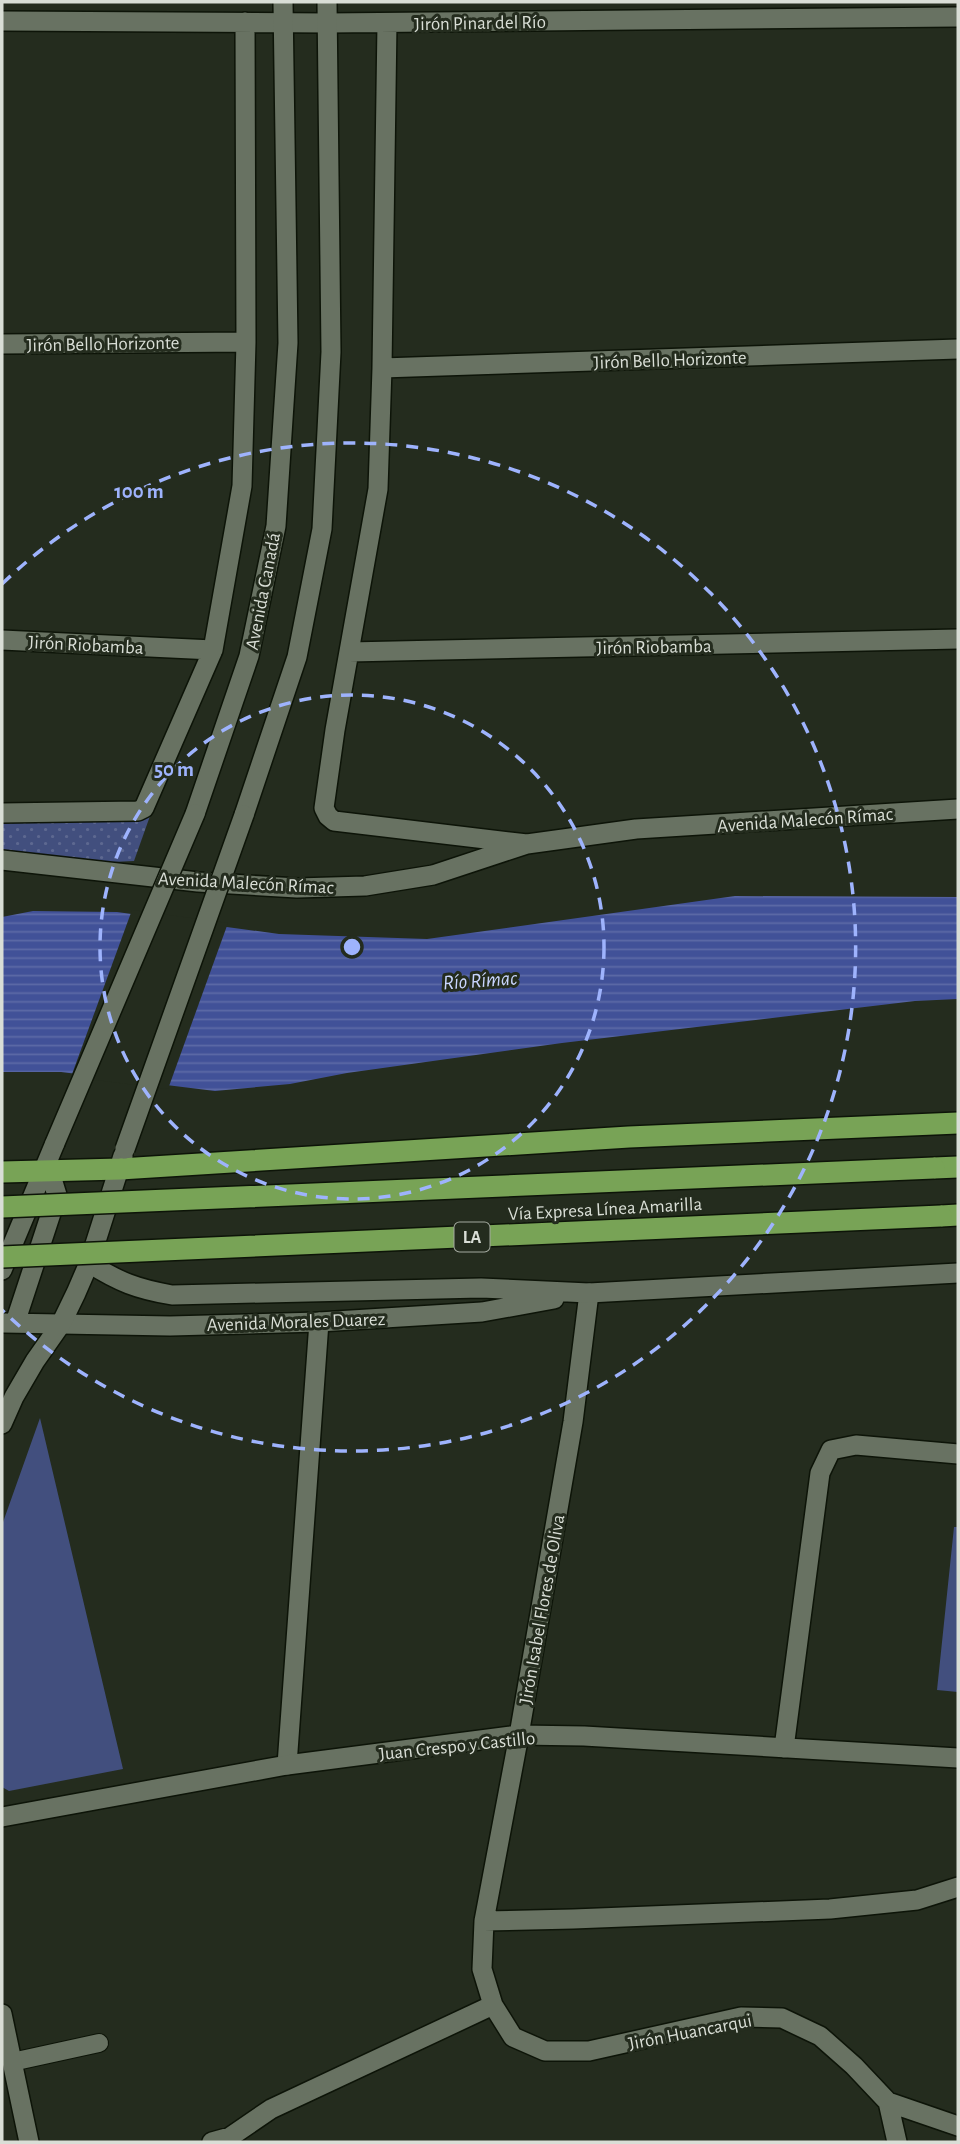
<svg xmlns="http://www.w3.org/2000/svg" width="960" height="2144" viewBox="0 0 960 2144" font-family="'Alegreya Sans',sans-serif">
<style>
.green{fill:#424f7e}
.garden{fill:url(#garden-dots)}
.water{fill:url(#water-rules)}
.pier{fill:#242c1e}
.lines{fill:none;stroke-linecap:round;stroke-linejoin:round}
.service-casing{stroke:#0d1408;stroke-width:20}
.pedestrian-casing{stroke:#0d1408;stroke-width:22}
.minor-casing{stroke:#0d1408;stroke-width:22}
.tertiary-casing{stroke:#0d1408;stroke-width:22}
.secondary-casing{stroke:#0d1408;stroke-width:22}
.motorway-casing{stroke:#0d1408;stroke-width:24}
.service{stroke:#687262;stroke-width:18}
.pedestrian{stroke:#687262;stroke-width:19}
.minor{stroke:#687262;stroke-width:19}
.tertiary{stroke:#687262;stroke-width:19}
.secondary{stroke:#687262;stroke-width:19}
.motorway{stroke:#78a356;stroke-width:21}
.secondary-bridge-casing{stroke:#0d1408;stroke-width:22;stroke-linecap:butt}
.motorway-bridge-casing{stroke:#0d1408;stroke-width:24;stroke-linecap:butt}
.secondary-bridge{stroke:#687262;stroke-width:19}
.motorway-bridge{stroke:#78a356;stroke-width:21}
.ring{fill:none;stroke:#9eb3fd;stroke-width:3.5;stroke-dasharray:12 9}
.labels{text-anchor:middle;stroke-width:6;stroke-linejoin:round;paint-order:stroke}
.shield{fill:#242c1e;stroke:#a3a99f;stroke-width:2}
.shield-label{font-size:18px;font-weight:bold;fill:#d9ded6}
.street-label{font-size:19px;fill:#d9ded6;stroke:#242c1e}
.water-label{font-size:21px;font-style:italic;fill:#c8d5fe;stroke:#242c1e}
.centre{fill:#9eb3fd;stroke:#242c1e;stroke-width:3.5}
.ring-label{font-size:21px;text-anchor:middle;font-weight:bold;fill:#9eb3fd;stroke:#242c1e;stroke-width:6;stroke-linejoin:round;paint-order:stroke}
</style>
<defs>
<pattern id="garden-dots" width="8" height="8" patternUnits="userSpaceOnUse" patternTransform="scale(1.75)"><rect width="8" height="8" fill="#424f7e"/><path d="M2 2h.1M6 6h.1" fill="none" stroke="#5d6890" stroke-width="1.8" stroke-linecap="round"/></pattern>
<pattern id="water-rules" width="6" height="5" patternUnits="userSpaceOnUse" patternTransform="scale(1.75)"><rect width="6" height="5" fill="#415198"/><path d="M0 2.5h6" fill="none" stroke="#5c6aa6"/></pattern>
</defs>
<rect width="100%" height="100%" fill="#242c1e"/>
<path class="green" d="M40 1418 123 1769 9 1791 2 1787V1525Z
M954 1527H958V1692L937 1690Z"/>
<path class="garden" d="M150 816 134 861 89 863 2 850V823Z"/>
<path class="water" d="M735 896 958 897V999L915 1001 562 1043 347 1073 290 1084 215 1091 61 1072H2V917L33 911 117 912 279 934 427 939Z"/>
<path class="pier" d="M132 910 228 923 168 1089 71 1077Z"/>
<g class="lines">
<defs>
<path id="service" d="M12 2062 99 2043"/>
<path id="pedestrian" d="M287 1765 319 1322"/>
<path id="minor" d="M2 21 327 23 958 17
M387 23 382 368 378 489 335 730 324 808 328 816 334 821 527 844
M2 344 246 342
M382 368 958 349
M2 640 213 650
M349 652 958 639
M2 813 138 811 144 808 213 650 242 486 246 342 245 22
M2 860 198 882 297 888 365 886 433 875 527 844 636 829 958 809
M589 1293 573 1422 519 1735 484 1921 482 1969 493 2005 513 2037 545 2051H589L741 2017 782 2018 820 2036 854 2066 888 2102 958 2126
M784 1748 820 1473 831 1450 856 1445 958 1454
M2 1817 287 1765 519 1735 584 1736 958 1758
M484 1921 573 1919 830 1909 917 1900 958 1887
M888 2102 897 2142
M212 2142 230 2137 271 2109 493 2005"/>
<path id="tertiary" d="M89 1263C119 1282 137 1289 172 1295L481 1288 589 1293 958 1273
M61 1324 170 1326 319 1322 482 1312 554 1299"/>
<path id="secondary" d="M195 814 249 656 276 526 288 343 283 2
M244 815 297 657 322 529 331 352 327 2
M2 1270 55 1143
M3 1323 61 1324
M15 1323 57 1195 53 1182 45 1171
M2 1424 14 1397 35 1361 61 1324 76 1293 89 1263 123 1156
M2 2014 29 2142"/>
<path id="motorway" d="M934 1168 958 1167
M2 1172 120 1169 629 1137 958 1123
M941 1216 958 1215"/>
</defs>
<use href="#service" class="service-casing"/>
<use href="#pedestrian" class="pedestrian-casing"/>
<use href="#minor" class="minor-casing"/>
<use href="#tertiary" class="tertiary-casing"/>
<use href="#secondary" class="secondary-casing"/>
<use href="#motorway" class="motorway-casing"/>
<use href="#service" class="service"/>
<use href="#pedestrian" class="pedestrian"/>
<use href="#minor" class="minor"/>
<use href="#tertiary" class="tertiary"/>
<use href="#secondary" class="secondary"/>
<use href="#motorway" class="motorway"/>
<defs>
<path id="secondary-bridge" d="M55 1143 195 814
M125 1149 244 815"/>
<path id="motorway-bridge" d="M2 1207 934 1168
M2 1257 941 1216"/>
</defs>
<use href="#secondary-bridge" class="secondary-bridge-casing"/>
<use href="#motorway-bridge" class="motorway-bridge-casing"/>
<use href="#secondary-bridge" class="secondary-bridge"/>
<use href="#motorway-bridge" class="motorway-bridge"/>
</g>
<g class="ring">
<circle cx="352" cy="947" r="252"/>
<path d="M2 584A504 504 0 1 1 2 1310"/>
</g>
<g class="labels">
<rect class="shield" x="454.5" y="1222.5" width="35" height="29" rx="5"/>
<g class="shield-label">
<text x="472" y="1243">LA</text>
</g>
<g class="street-label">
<text transform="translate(480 22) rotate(-1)" y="7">Jirón Pinar del Río</text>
<text transform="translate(103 343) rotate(-1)" y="7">Jirón Bello Horizonte</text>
<text transform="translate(670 359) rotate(-2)" y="7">Jirón Bello Horizonte</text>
<text transform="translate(262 591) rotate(-79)" y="7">Avenida Canadá</text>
<text transform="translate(86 644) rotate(3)" y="7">Jirón Riobamba</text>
<text transform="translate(654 646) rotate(-1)" y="7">Jirón Riobamba</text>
<text transform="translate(805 819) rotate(-4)" y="7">Avenida Malecón Rímac</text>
<text transform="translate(246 882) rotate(3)" y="7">Avenida Malecón Rímac</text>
<text transform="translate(605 1208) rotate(-3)" y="7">Vía Expresa Línea Amarilla</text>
<text transform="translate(296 1321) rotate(-2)" y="7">Avenida Morales Duarez</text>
<text transform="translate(541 1609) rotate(-80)" y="7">Jirón Isabel Flores de Oliva</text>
<text transform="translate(457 1745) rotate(-6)" y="7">Juan Crespo y Castillo</text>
<text transform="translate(690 2031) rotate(-11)" y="7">Jirón Huancarqui</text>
</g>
<g class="water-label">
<text transform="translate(480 980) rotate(-4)" y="7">Río Rímac</text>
</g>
</g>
<circle cx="352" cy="947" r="10" class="centre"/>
<g class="ring-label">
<text x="139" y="498">100 m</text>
<text x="174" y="776">50 m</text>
</g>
<rect width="960" height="2144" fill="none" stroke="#d9ded6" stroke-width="7"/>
</svg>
